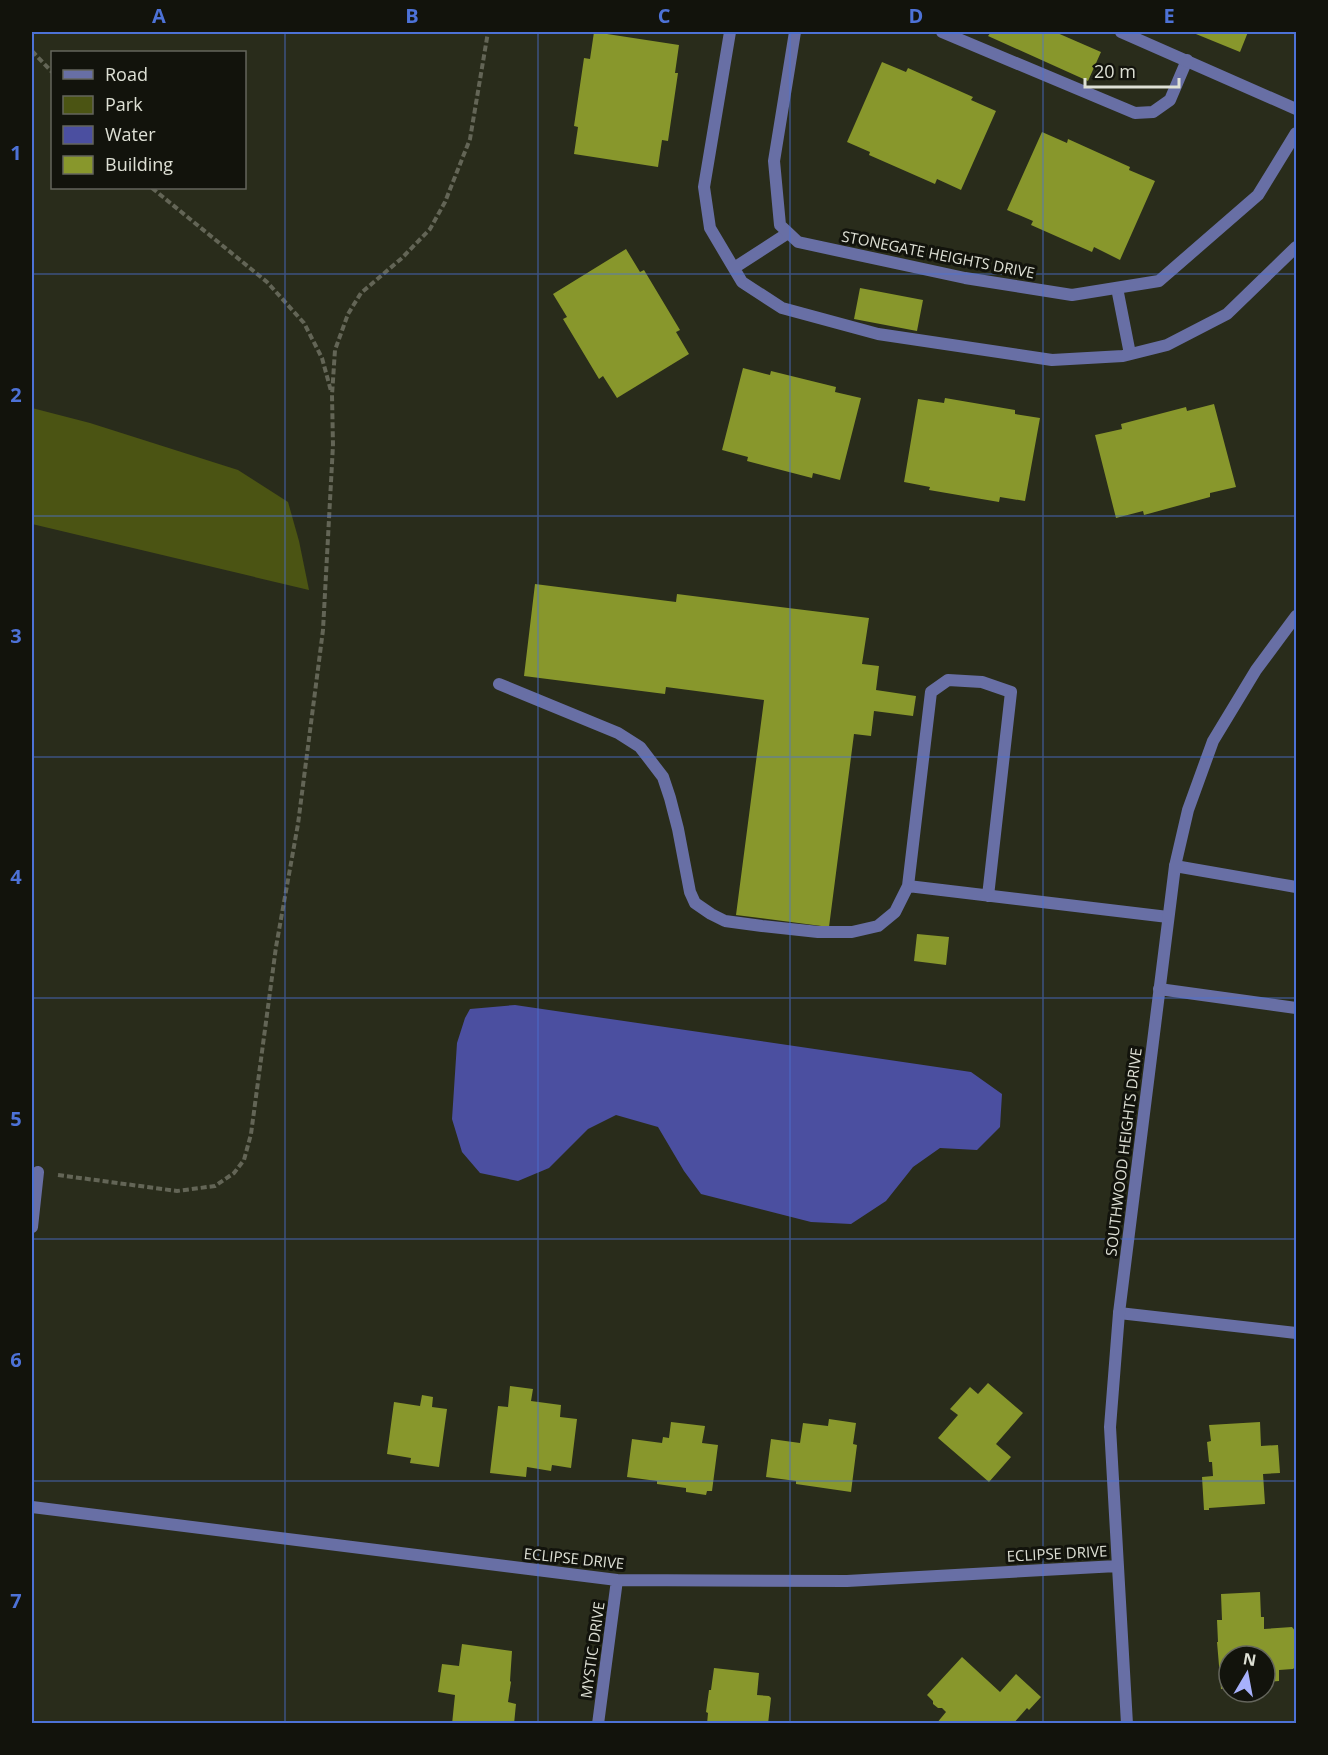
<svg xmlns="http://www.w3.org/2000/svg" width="1328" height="1755" viewBox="0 0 1328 1755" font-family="'Open Sans',sans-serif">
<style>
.green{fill:#4b5413}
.water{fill:#4b4fa0}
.building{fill:#88972c}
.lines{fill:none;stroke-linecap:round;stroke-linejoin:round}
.path{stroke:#636556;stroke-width:4;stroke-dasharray:6 3;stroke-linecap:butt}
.service{stroke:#686fa5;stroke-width:12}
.minor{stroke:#686fa5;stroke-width:12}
.grid{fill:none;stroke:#4d72d7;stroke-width:1.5;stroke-opacity:0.55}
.labels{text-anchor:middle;stroke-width:6;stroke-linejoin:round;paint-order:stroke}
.street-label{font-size:15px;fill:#dee0d5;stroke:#12130c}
.neatline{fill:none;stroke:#4d72d7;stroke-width:2}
.grid-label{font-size:20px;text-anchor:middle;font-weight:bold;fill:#4d72d7}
</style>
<rect width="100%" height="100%" fill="#292c1b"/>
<path class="green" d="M32 408 90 423 238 470 288 502 299 541 309 590 32 524Z"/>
<path class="water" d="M515 1005 971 1072 1002 1094 1000 1127 977 1150 940 1148 913 1167 886 1201 851 1224 811 1222 701 1194 684 1171 658 1127 616 1115 588 1129 549 1168 518 1181 480 1173 462 1152 452 1119 457 1043 465 1018 470 1009Z"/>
<path class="building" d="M594 32 679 45 675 73H678L668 141 662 140 658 167 574 154 578 127 574 126 584 58 590 59Z
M991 32H1055L1101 52 1088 81 988 36Z
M1191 32H1248L1240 52Z
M882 62 906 72 908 68 973 97 971 100 996 111 961 190 937 179 935 184 869 155 870 152 847 142Z
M1042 132 1067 143 1068 139 1130 167 1129 170 1155 181 1120 260 1094 247 1092 252 1031 225 1033 221 1007 210Z
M626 249 640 272 644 270 680 330 676 332 689 354 617 398 603 376 599 379 563 319 567 317 553 294Z
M860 288 923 300 917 331 854 319Z
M743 368 770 375 771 371 836 387 835 392 861 398 840 480 813 473 812 478 747 461 748 457 722 450Z
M945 398 1015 410V414L1040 418 1025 501 1000 497 999 502 929 490 930 487 904 482 918 399 944 403Z
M1214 404 1236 487 1210 493V497L1144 515 1143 511 1116 518 1095 435 1122 429 1121 424 1186 407 1187 411Z
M535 584 676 602 677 594 869 618 862 664 879 666 876 690 916 696 913 716 874 711 871 736 854 734 829 927 736 915 764 700 666 687 665 694 524 676Z
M917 934 949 937 946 965 914 961Z
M988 1383 1023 1413 996 1444 1011 1457 989 1482 938 1438 958 1415 950 1409 970 1387 978 1394Z
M510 1386 533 1389 531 1401 561 1405 560 1417 577 1419 571 1468 552 1465 551 1471 527 1467 526 1477 490 1473 498 1406 508 1407Z
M422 1395 433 1397 432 1407 447 1409 439 1467 410 1463 411 1458 387 1454 394 1402 420 1406Z
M829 1419 856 1423 853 1444 857 1445 851 1492 796 1484V1481L766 1477 771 1439 800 1443 803 1423 828 1426Z
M671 1422 705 1426 702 1443 718 1445 712 1491H707L706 1495 686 1492V1488L657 1484V1481L627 1477 632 1439 662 1443 663 1437 669 1438Z
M1260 1422 1261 1446 1278 1445 1280 1473 1263 1474 1265 1504 1209 1508V1510H1204L1202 1477 1213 1476 1212 1462H1209L1207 1442 1211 1441 1209 1425Z
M1260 1592 1261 1617H1264V1629L1292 1627 1296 1632V1666L1293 1669 1279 1670V1681L1268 1682V1686L1265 1687V1656H1229V1688L1221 1689 1217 1642H1218L1217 1620H1222L1221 1594Z
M462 1644 512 1651 510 1681 511 1682 508 1702 516 1704 514 1724H452L455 1695 438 1692 442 1664 459 1666Z
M962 1657 1000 1692 1016 1674 1041 1697 1029 1710 1027 1708 1013 1724H936L946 1712 942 1708H938L933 1704V1701L927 1695Z
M714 1668 759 1673 757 1695 769 1696 771 1698 768 1724H707L708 1713 706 1712 709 1690H711Z"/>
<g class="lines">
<path class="path" d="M32 51 52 72
M152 188 267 282 304 323 322 358 331 391
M58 1175 177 1191 215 1186 234 1173 244 1160 251 1134 276 947 298 824 323 630 333 445 332 395 335 350 348 314 361 293 402 258 430 229 445 202 470 139 488 32"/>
<path class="service" d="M730 32 704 187 710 228 742 282 782 308 878 334 1052 360 1123 356 1167 345 1227 314 1296 247
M942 32 1135 113 1153 112 1170 100 1187 60
M734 268 788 233
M1117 288 1130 354
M499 684 618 733 640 747 663 777 670 798 678 829 690 892 695 903 711 914 725 921 762 926 818 932H852L878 926 895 912 908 886
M1175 866 1296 887
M988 896 1011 692 982 682 948 680 931 692 908 886 1168 917
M1159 989 1296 1008
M1119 1313 1296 1333"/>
<path class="minor" d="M795 32 774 161 780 225 798 242 965 278 1072 295 1159 281 1258 195 1296 133
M1121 32 1296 109
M32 1227 38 1172
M32 1507 617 1580 847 1581 1117 1566
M598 1724 617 1580
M1127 1724 1110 1427 1119 1313 1175 866 1188 810 1213 741 1256 670 1296 616"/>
</g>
<path class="grid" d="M285 32V1724M538 32V1724M790 32V1724M1043 32V1724M32 274H1296M32 516H1296M32 757H1296M32 998H1296M32 1239H1296M32 1481H1296"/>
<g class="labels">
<g class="street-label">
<text transform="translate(938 255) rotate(11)" y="5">STONEGATE HEIGHTS DRIVE</text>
<text transform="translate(1124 1152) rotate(-83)" y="5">SOUTHWOOD HEIGHTS DRIVE</text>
<text transform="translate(1057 1554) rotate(-3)" y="5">ECLIPSE DRIVE</text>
<text transform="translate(574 1559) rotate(6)" y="5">ECLIPSE DRIVE</text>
<text transform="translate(593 1650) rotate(-82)" y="5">MYSTIC DRIVE</text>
</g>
</g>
<rect width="1328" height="1755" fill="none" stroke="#12130c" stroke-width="66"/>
<rect x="51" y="51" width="195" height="138" fill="#12130c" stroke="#64655c" stroke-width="1.5"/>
<rect x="63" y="70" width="30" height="9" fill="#686fa5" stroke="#64655c" stroke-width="1.5"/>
<text x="105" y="81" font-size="18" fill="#dee0d5">Road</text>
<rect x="63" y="96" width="30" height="18" fill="#4b5413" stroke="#64655c" stroke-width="1.5"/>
<text x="105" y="111" font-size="18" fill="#dee0d5">Park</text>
<rect x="63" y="126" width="30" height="18" fill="#4b4fa0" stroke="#64655c" stroke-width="1.5"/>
<text x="105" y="141" font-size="18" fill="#dee0d5">Water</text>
<rect x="63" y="156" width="30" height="18" fill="#88972c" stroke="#64655c" stroke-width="1.5"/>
<text x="105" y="171" font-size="18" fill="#dee0d5">Building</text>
<g transform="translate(1247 1674) rotate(10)"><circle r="28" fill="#12130c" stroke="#64655c" stroke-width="1.5"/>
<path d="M0-4.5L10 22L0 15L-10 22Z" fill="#a7b1fc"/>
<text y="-9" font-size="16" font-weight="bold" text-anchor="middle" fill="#dee0d5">N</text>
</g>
<path d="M1085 78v9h94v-9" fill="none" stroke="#dee0d5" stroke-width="3"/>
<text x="1094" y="78" font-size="18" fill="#dee0d5" stroke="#12130c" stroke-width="4.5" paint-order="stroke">20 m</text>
<rect x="33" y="33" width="1262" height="1689" class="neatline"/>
<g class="grid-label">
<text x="159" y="23">A</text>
<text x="412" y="23">B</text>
<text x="664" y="23">C</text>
<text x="916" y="23">D</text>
<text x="1169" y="23">E</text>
<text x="16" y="160">1</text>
<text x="16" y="402">2</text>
<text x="16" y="643">3</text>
<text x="16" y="884">4</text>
<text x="16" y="1126">5</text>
<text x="16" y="1367">6</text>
<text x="16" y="1608">7</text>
</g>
</svg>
